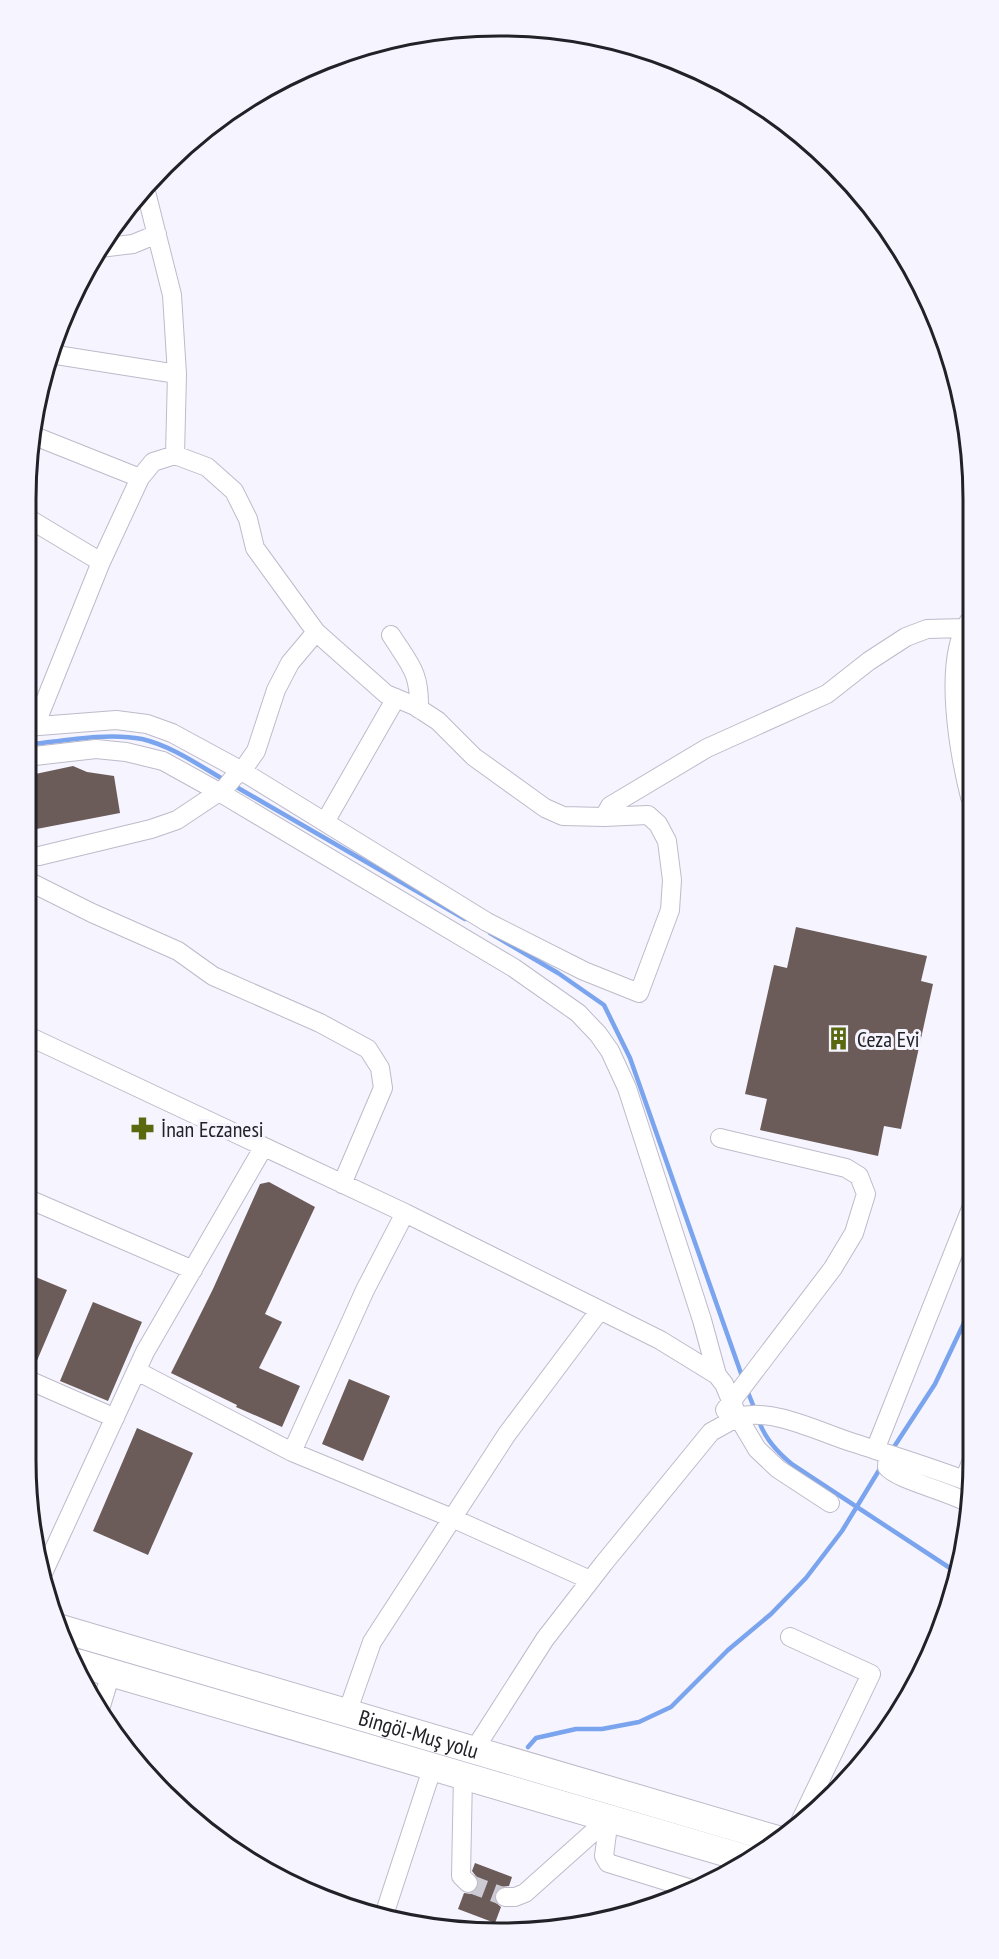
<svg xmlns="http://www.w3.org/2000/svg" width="999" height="1959" viewBox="0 0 999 1959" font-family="'PT Sans Narrow',sans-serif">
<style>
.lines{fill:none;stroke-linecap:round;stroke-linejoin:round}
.stream{stroke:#7aa4ed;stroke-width:4.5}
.building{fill:#6b5b59}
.minor-tunnel{stroke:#cccad3;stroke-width:18;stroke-dasharray:18 9;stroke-linecap:butt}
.minor-casing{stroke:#bdbbca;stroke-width:20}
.highway-casing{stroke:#bdbbca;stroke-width:29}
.minor{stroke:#fff;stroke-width:18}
.highway{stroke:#fff;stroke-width:27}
.labels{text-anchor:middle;stroke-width:6;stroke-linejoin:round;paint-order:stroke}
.poi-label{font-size:22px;fill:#222127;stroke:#f6f4fe;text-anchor:start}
.street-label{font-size:22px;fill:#222127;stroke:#f6f4fe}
.rim{fill:none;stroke:#222127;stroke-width:3}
</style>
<rect width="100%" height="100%" fill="#f6f4fe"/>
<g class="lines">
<path class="stream" d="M26 745C62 741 107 732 142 739 172 746 200 766 226 781
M233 785 465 919
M490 933 558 973 604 1005 630 1058 743 1379
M747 1390 755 1410
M759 1421C765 1439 778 1453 793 1465L959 1574
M892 1450 935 1384 972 1306
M528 1747 536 1738 576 1729H602L639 1722 671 1707 728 1650 771 1614 806 1578 842 1531 881 1467"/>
</g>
<path class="building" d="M73 766 87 772 114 776 120 813 26 831V776Z
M796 927 927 956 921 981 933 984 901 1129 884 1126 878 1156 760 1130 767 1099 745 1094 774 965 787 968Z
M269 1182 315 1207 265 1314 282 1322 259 1368 300 1386 282 1427 236 1407 237 1405 171 1373 213 1289 260 1184Z
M26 1273 67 1290 33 1370 26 1368Z
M93 1302 142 1322 108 1401 60 1381Z
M349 1379 390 1396 363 1461 322 1444Z
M137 1428 193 1453 148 1555 93 1531Z
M475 1863 512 1877 509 1886 500 1887 495 1892V1902L501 1907 495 1923 458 1909 464 1893 471 1894 479 1886V1880L472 1871Z"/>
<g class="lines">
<path class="minor-tunnel" d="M468 1883 505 1897"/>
<defs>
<path id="minor" d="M145 188 172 295 177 374 175 455
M100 248 133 244 157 234
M50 354 177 374
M32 435 140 478
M26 517 101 562
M969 621C942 660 959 753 970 797
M391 635C410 665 420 672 419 709
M35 726 101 562 140 478 153 462 175 455 207 467 234 491 248 519 255 548 316 632 386 694 415 706 438 721 474 757 545 808 563 816 604 817 610 806 707 748 827 694 869 661 906 637 927 629 964 628
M26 727 116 720 147 724 172 733 242 771 487 922 584 971 639 993 670 910 672 880 667 841 658 824 648 815 604 817
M26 757 96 749 126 752 163 761 219 792 514 968 578 1013 598 1034 610 1051 627 1088 702 1320 717 1375
M325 822 396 698
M26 857 39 856 151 829 177 820 225 788 234 777 242 771 256 751 276 690 290 663 316 632
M26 880 92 913 178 951 213 976 320 1023 368 1049 380 1068 383 1088 342 1184
M26 1035 405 1213 660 1340 717 1375 724 1384 738 1417C773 1407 821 1433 854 1443 894 1456 933 1468 972 1483
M720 1138 846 1168 859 1176 866 1194 854 1233 833 1268 725 1410
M26 1198 193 1270
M137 1371 292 1452 452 1518 590 1580
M26 1379 115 1418
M875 1450 972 1206
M292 1452 365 1290 405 1213
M888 1454 887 1467C897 1480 952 1492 970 1504
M964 1480 972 1460
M44 1571 145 1352 263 1148
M790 1637 871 1674 799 1824
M101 1706 111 1673
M347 1713 372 1642 507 1434 600 1310
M474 1750 545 1639 604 1563 711 1432 738 1417 757 1449 778 1469 830 1503
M463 1775 461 1876 468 1883
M609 1818 604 1856 608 1863 695 1890
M505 1897H515L525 1893 609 1818
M383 1918 433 1766"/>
<g id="highway">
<path id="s1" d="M59 1628 779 1840"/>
<path d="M78 1663 751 1860"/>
</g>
</defs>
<use href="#minor" class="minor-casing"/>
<use href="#highway" class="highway-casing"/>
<use href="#minor" class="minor"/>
<use href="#highway" class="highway"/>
</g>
<defs>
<symbol id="building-bare" viewBox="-9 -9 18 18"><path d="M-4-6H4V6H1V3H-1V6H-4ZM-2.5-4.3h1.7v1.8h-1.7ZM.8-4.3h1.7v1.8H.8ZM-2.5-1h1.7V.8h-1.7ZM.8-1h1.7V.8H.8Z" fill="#5a6810" stroke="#f6f4fe" stroke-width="2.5" paint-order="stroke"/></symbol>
<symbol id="pharmacy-bare" viewBox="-9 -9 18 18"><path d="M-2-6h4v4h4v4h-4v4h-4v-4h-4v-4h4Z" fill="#5a6810" stroke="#f6f4fe" stroke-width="2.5" paint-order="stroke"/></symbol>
</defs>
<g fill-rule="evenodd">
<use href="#building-bare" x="822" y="1022" width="33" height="33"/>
<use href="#pharmacy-bare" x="126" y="1112" width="33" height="33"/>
</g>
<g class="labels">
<g class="poi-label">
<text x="857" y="1047">Ceza Evi</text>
<text x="161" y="1137">İnan Eczanesi</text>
</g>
<g class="street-label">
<text dy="8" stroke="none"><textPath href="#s1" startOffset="375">Bingöl-Muş yolu</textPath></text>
</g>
</g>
<path d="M0 0H999V1959H0ZM499 36H500A463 463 0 0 1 963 499V1460A463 463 0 0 1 500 1923H499A463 463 0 0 1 36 1460V499A463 463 0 0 1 499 36Z" fill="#f6f4fe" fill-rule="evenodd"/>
<path class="rim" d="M499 36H500A463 463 0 0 1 963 499V1460A463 463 0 0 1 500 1923H499A463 463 0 0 1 36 1460V499A463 463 0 0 1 499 36Z"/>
</svg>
